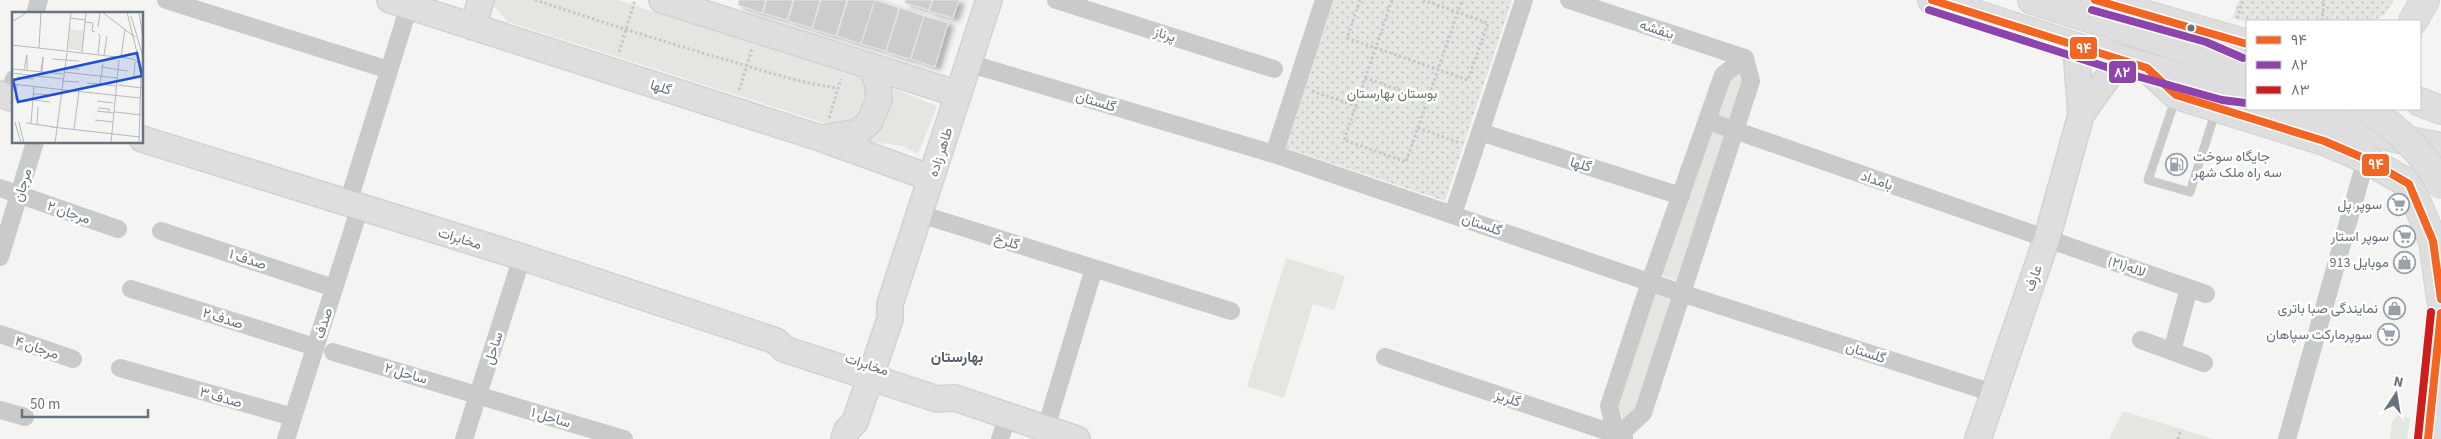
<svg xmlns="http://www.w3.org/2000/svg" width="2441" height="439" viewBox="0 0 2441 439" font-family="'Source Sans 3',Vazirmatn,sans-serif">
<style>
.grass{fill:#e4e6e2}
.park{fill:url(#park-dots)}
.building{fill:#cbcccc;stroke:#e4e4e3;filter:url(#shadow)}
.lines{fill:none;stroke-linecap:round;stroke-linejoin:round}
.secondary-casing{stroke:#d1d2d2;stroke-width:28}
.primary-casing{stroke:#d1d2d2;stroke-width:30}
.path{stroke:#c7c7c8;stroke-width:3;stroke-dasharray:2.5 2.5;stroke-linecap:butt}
.lane{stroke:#c9caca;stroke-width:9}
.street{stroke:#c9caca;stroke-width:18}
.secondary{stroke:#dededf;stroke-width:25}
.primary{stroke:#dededf;stroke-width:28}
.primary-bridge-casing{stroke:#d1d2d2;stroke-width:30;stroke-linecap:butt}
.primary-bridge{stroke:#dededf;stroke-width:28}
.bus-1-casing{stroke:#fff;stroke-width:11}
.bus-2-casing{stroke:#fff;stroke-width:11}
.bus-3-casing{stroke:#fff;stroke-width:11}
.bus-1{stroke:#f26522;stroke-width:8}
.bus-2{stroke:#8e44ad;stroke-width:8}
.bus-3{stroke:#cd1d1d;stroke-width:8}
.bus-dot{fill:#68737f;stroke:#fff;stroke-width:2}
.labels{text-anchor:middle;stroke-width:5;stroke-linejoin:round;paint-order:stroke}
.street-label{font-size:14px;fill:#68737f;stroke:#fff}
.park-label{font-size:14px;fill:#687766;stroke:#fff}
.poi-label{font-size:14px;fill:#68737f;stroke:#fff;text-anchor:end}
.neighbourhood-label{font-size:15px;font-weight:bold;fill:#555c65;stroke:#fff}
.inset-road{fill:none;stroke:#b4b8be;stroke-width:1}
.view{fill:#1d4ed8;fill-opacity:0.15;stroke:#1d4ed8;stroke-width:2.5}
.inset-edge{fill:none;stroke:#68737f;stroke-width:2.5}
.line-badge{stroke:#fff;stroke-width:2}
.badge-label{font-size:14px;text-anchor:middle;font-weight:bold;fill:#fff}
</style>
<defs>
<pattern id="park-dots" width="8" height="8" patternUnits="userSpaceOnUse" patternTransform="scale(1.25)"><rect width="8" height="8" fill="#e4e6e2"/><path d="M2 2h.1M6 6h.1" fill="none" stroke="#bdbfbc" stroke-width="1.8" stroke-linecap="round"/></pattern>
<filter id="shadow"><feDropShadow dx="5.5" dy="3" stdDeviation="2.5" flood-color="#0004"/></filter>
</defs>
<rect width="100%" height="100%" fill="#f4f4f3"/>
<path class="grass" d="M495 0H618L869 81C869 111 859 125 827 124L508 22 494 6Z
M1740 70 1745 82 1732 122 1716 116 1729 78Z
M890 87 937 106 918 154 903 146 864 141Z
M1711 130 1727 136 1677 281 1661 275Z
M1286 258 1345 276 1334 310 1313 304 1284 398 1247 386Z
M1655 293 1670 299 1637 409 1623 419 1618 405Z
M2123 411 2213 439H2109Z
M2398 415 2410 418 2407 439H2390L2392 422Z"/>
<path class="park" d="M1334 0H1512L1445 201 1284 147Z
M2239 0H2394L2385 14 2374 21 2247 22 2232 18Z"/>
<path class="building" d="M739 0H766L762 13 738 5Z
M767 0H793L787 20 763 13Z
M794 0H820L812 28 788 21Z
M821 0H847L836 36 812 29Z
M848 0H875L861 44 837 36Z
M875 0 899 8 886 51 861 44Z
M905 0H932L929 10 905 3Z
M933 0H959L953 18 929 11Z
M900 8 924 16 910 59 886 52Z
M924 16 948 23 935 67 911 59Z"/>
<g class="lines">
<defs>
<path id="secondary" d="M390 0 820 138 931 178
M662 0 958 94
M473 27 481 0
M2076 47 2081 115
M0 94 14 99
M823 138 859 132 870 121 879 100 878 84 871 67
M142 139 522 257 776 341 784 349 937 399 955 398 1077 439
M844 439 847 430 855 422 890 319V304L989 0
M1978 439 2047 238 2081 115 2108 77 2125 62"/>
<path id="primary" d="M1932 0 2076 47 2247 96
M2032 0 2247 68
M2095 0 2247 44
M2413 21 2425 0
M2147 68 2176 95 2324 141 2366 159 2409 184 2433 241 2441 299
M2420 102 2441 110
M2291 109 2395 138 2441 147
M2428 439 2441 313"/>
</defs>
<use href="#secondary" class="secondary-casing"/>
<use href="#primary" class="primary-casing"/>
<path class="path" d="M535 0C596 20 658 40 720 58 759 69 798 83 838 88
M1360 0 1347 38 1468 80 1488 23 1423 0
M1392 0 1344 140 1406 162 1462 0
M2237 18 2243 0
M2322 21 2324 0
M619 52 635 0
M1365 78 1428 100
M739 90 752 49
M1312 91 1356 106
M829 118 841 79
M1418 128 1460 143
M2178 439 2181 429"/>
<path class="lane" d="M2176 97 2148 180 2190 192 2216 110"/>
<path class="street" d="M166 0 389 70
M1056 0 1274 69
M1569 0 1745 58
M35 14 39 0
M968 63 1274 154 1681 293 1993 393
M8 97 14 79
M1708 121 2206 294
M1480 132 1681 196
M1274 154 1324 0
M0 188 118 229
M348 203 409 6
M920 214 1231 311
M1453 214 1524 0
M161 231 334 288
M0 257 35 142
M131 289 315 347
M0 334 73 359
M2141 340 2204 363
M2172 351 2189 288
M333 352 624 439
M1385 357 1624 437
M120 368 293 417
M0 410 25 417
M1046 428 1094 268
M1616 434 1609 406 1650 282 1723 75 1745 58
M1619 435 1643 413 1751 81 1745 58
M286 439 360 207
M464 439 522 257
M1000 439 1008 415
M2287 439 2366 159"/>
<use href="#secondary" class="secondary"/>
<use href="#primary" class="primary"/>
<defs>
<path id="primary-bridge" d="M2367 109C2396 127 2425 154 2441 185"/>
</defs>
<use href="#primary-bridge" class="primary-bridge-casing"/>
<use href="#primary-bridge" class="primary-bridge"/>
<defs>
<path id="bus-1" d="M1932 0 2147 68 2176 95 2324 141 2366 159 2409 184 2433 241 2441 299
M2095 0 2247 44
M2428 439 2441 313"/>
<path id="bus-2" d="M1929 10 2122 72 2222 100 2246 103
M2092 10 2206 42 2243 58"/>
<path id="bus-3" d="M2418 438 2431 312"/>
</defs>
<use href="#bus-1" class="bus-1-casing"/>
<use href="#bus-2" class="bus-2-casing"/>
<use href="#bus-3" class="bus-3-casing"/>
<use href="#bus-1" class="bus-1"/>
<use href="#bus-2" class="bus-2"/>
<use href="#bus-3" class="bus-3"/>
</g>
<defs>
<symbol id="fuel-ring" viewBox="-11 -11 22 22"><circle r="9.5" fill="#fff" stroke="#99a0a8" stroke-width="1.5"/><path d="M-5.5-6h7V0h2V4h1.3V-2.5L3-4.5l.8-.8L6-3V5H2.5V1h-1V6h-7ZM-4.2-4.7v3.2H.2V-4.7Z" fill="#99a0a8"/></symbol>
<symbol id="supermarket-ring" viewBox="-11 -11 22 22"><circle r="9.5" fill="#fff" stroke="#99a0a8" stroke-width="1.5"/><path d="M-6-5.5h2.5l.6 2H6L4.5 2H-2.5L-4.4-4H-6ZM-1.5 3.2a1.3 1.3 0 1 0 .1 0ZM3 3.2a1.3 1.3 0 1 0 .1 0Z" fill="#99a0a8"/></symbol>
<symbol id="shop-ring" viewBox="-11 -11 22 22"><circle r="9.5" fill="#fff" stroke="#99a0a8" stroke-width="1.5"/><path d="M-5-2.5h2.3a2.7 3.5 0 0 1 5.4 0H5L5.5 6h-11ZM-1.5-2.5h3a1.5 2.3 0 0 0-3 0Z" fill="#99a0a8"/></symbol>
</defs>
<g fill-rule="evenodd">
<use href="#fuel-ring" x="2164" y="152" width="25" height="25"/>
<use href="#supermarket-ring" x="2386" y="192" width="25" height="25"/>
<use href="#supermarket-ring" x="2392" y="224" width="25" height="25"/>
<use href="#shop-ring" x="2392" y="250" width="25" height="25"/>
<use href="#shop-ring" x="2382" y="296" width="25" height="25"/>
<use href="#supermarket-ring" x="2376" y="322" width="25" height="25"/>
</g>
<circle class="bus-dot" cx="2191" cy="28" r="4.5"/>
<g class="labels">
<g class="street-label">
<text transform="translate(1657 29) rotate(18)" y="5">بنفشه</text>
<text transform="translate(1165 34) rotate(17)" y="5">پرناز</text>
<text transform="translate(661 87) rotate(18)" y="5">گلها</text>
<text transform="translate(1096 101) rotate(17)" y="5">گلستان</text>
<text transform="translate(940 152) rotate(-72)" y="5">طاهر زاده</text>
<text transform="translate(1581 164) rotate(17)" y="5">گلها</text>
<text transform="translate(1877 180) rotate(19)" y="5">بامداد</text>
<text transform="translate(22 185) rotate(-73)" y="5">مرجان</text>
<text transform="translate(69 212) rotate(19)" y="5">مرجان ۲</text>
<text transform="translate(1482 224) rotate(19)" y="5">گلستان</text>
<text transform="translate(460 238) rotate(17)" y="5">مخابرات</text>
<text transform="translate(1007 241) rotate(17)" y="5">گلرخ</text>
<text transform="translate(248 259) rotate(18)" y="5">صدف ۱</text>
<text transform="translate(2127 266) rotate(19)" y="5">لاله(۲۱)</text>
<text transform="translate(2033 278) rotate(-71)" y="5">عارف</text>
<text transform="translate(223 318) rotate(17)" y="5">صدف ۲</text>
<text transform="translate(323 323) rotate(-72)" y="5">صدف</text>
<text transform="translate(37 347) rotate(19)" y="5">مرجان ۴</text>
<text transform="translate(493 348) rotate(-72)" y="5">ساحل</text>
<text transform="translate(1866 352) rotate(18)" y="5">گلستان</text>
<text transform="translate(867 364) rotate(18)" y="5">مخابرات</text>
<text transform="translate(406 373) rotate(16)" y="5">ساحل ۲</text>
<text transform="translate(221 397) rotate(16)" y="5">صدف ۳</text>
<text transform="translate(1508 398) rotate(18)" y="5">گلریز</text>
<text transform="translate(551 417) rotate(17)" y="5">ساحل ۱</text>
</g>
<g class="park-label">
<text x="1392" y="98">بوستان بهارستان</text>
</g>
<g class="poi-label">
<text x="2193" y="161" text-anchor="start">جایگاه سوخت<tspan x="2193" dy="16">سه راه ملک شهر</tspan></text>
<text x="2382" y="209">سوپر پل</text>
<text x="2389" y="241">سوپر استار</text>
<text x="2389" y="267">موبایل 913</text>
<text x="2378" y="313">نمایندگی صبا باتری</text>
<text x="2372" y="339">سوپرمارکت سپاهان</text>
</g>
<g class="neighbourhood-label">
<text x="957" y="362">بهارستان</text>
</g>
</g>
<g transform="translate(12 12)">
<rect width="131" height="131" fill="#f4f4f3"/>
<path d="M58 17 72 19 70 39 56 37Z" fill="#e4e6e2"/>
<path class="inset-road" d="M90 0 123 25M115 0 128 53M127 0 132 32M119 4 132 48M58 6 73 8M0 10 15 0M73 10 81 11 80 19 83 20M86 15 88 0M0 33 122 47 129 54 132 64M27 36 29 0M55 39 59 0M70 41 74 0M86 43 88 24 86 21M92 43 95 24M31 45V47L30 60 29 59ZM109 45 113 17M40 47 67 49M89 55 116 59M52 56 67 57M0 57 51 62M12 58 15 43V58M52 60 105 66M0 61 51 67M5 65 22 67M122 65 123 50M50 69 67 70M75 71 105 74M0 72 44 77M88 72 91 52M106 73 130 76M44 77 128 86M22 82 39 83M3 88 5 73M22 88 38 90M85 89 101 91M86 96 97 97V101M85 99 102 101M103 100 129 103M83 108 101 110M3 110 9 131M7 110 12 131M14 111 42 115M19 111 22 74M25 113 26 95M40 115 128 125M62 117 67 79M43 131 55 41M99 131 107 48M127 131 129 61"/>
<path class="view" d="M125 41 130 64 6 90 1 68Z"/>
<rect width="131" height="131" class="inset-edge"/>
</g>
<g class="line-badge">
<rect x="2069" y="36" width="29" height="24" rx="5" fill="#f26522"/>
<rect x="2108" y="60" width="29" height="24" rx="5" fill="#8e44ad"/>
<rect x="2361" y="153" width="29" height="24" rx="5" fill="#f26522"/>
</g>
<g class="badge-label">
<text x="2084" y="53">۹۴</text>
<text x="2122" y="77">۸۲</text>
<text x="2376" y="169">۹۴</text>
</g>
<rect x="2246" y="20" width="175" height="90" fill="#ffffff" stroke="#c3c7cc"/>
<rect x="2256" y="36" width="25" height="8" fill="#f26522" stroke="#c3c7cc"/>
<text x="2291" y="45" font-size="15" fill="#68737f">۹۴</text>
<rect x="2256" y="61" width="25" height="8" fill="#8e44ad" stroke="#c3c7cc"/>
<text x="2291" y="70" font-size="15" fill="#68737f">۸۲</text>
<rect x="2256" y="86" width="25" height="8" fill="#cd1d1d" stroke="#c3c7cc"/>
<text x="2291" y="95" font-size="15" fill="#68737f">۸۳</text>
<g transform="translate(2396 394) rotate(12)" stroke="#ffffff" stroke-width="4" paint-order="stroke">
<path d="M0-4L9 19L0 12L-9 19Z" fill="#68737f"/>
<text y="-8" font-size="14" font-weight="bold" text-anchor="middle" fill="#68737f">N</text>
</g>
<path d="M22 409v8h126v-8" fill="none" stroke="#68737f" stroke-width="2.5"/>
<text x="30" y="409" font-size="15" fill="#68737f" stroke="#ffffff" stroke-width="4" paint-order="stroke">50 m</text>
</svg>
